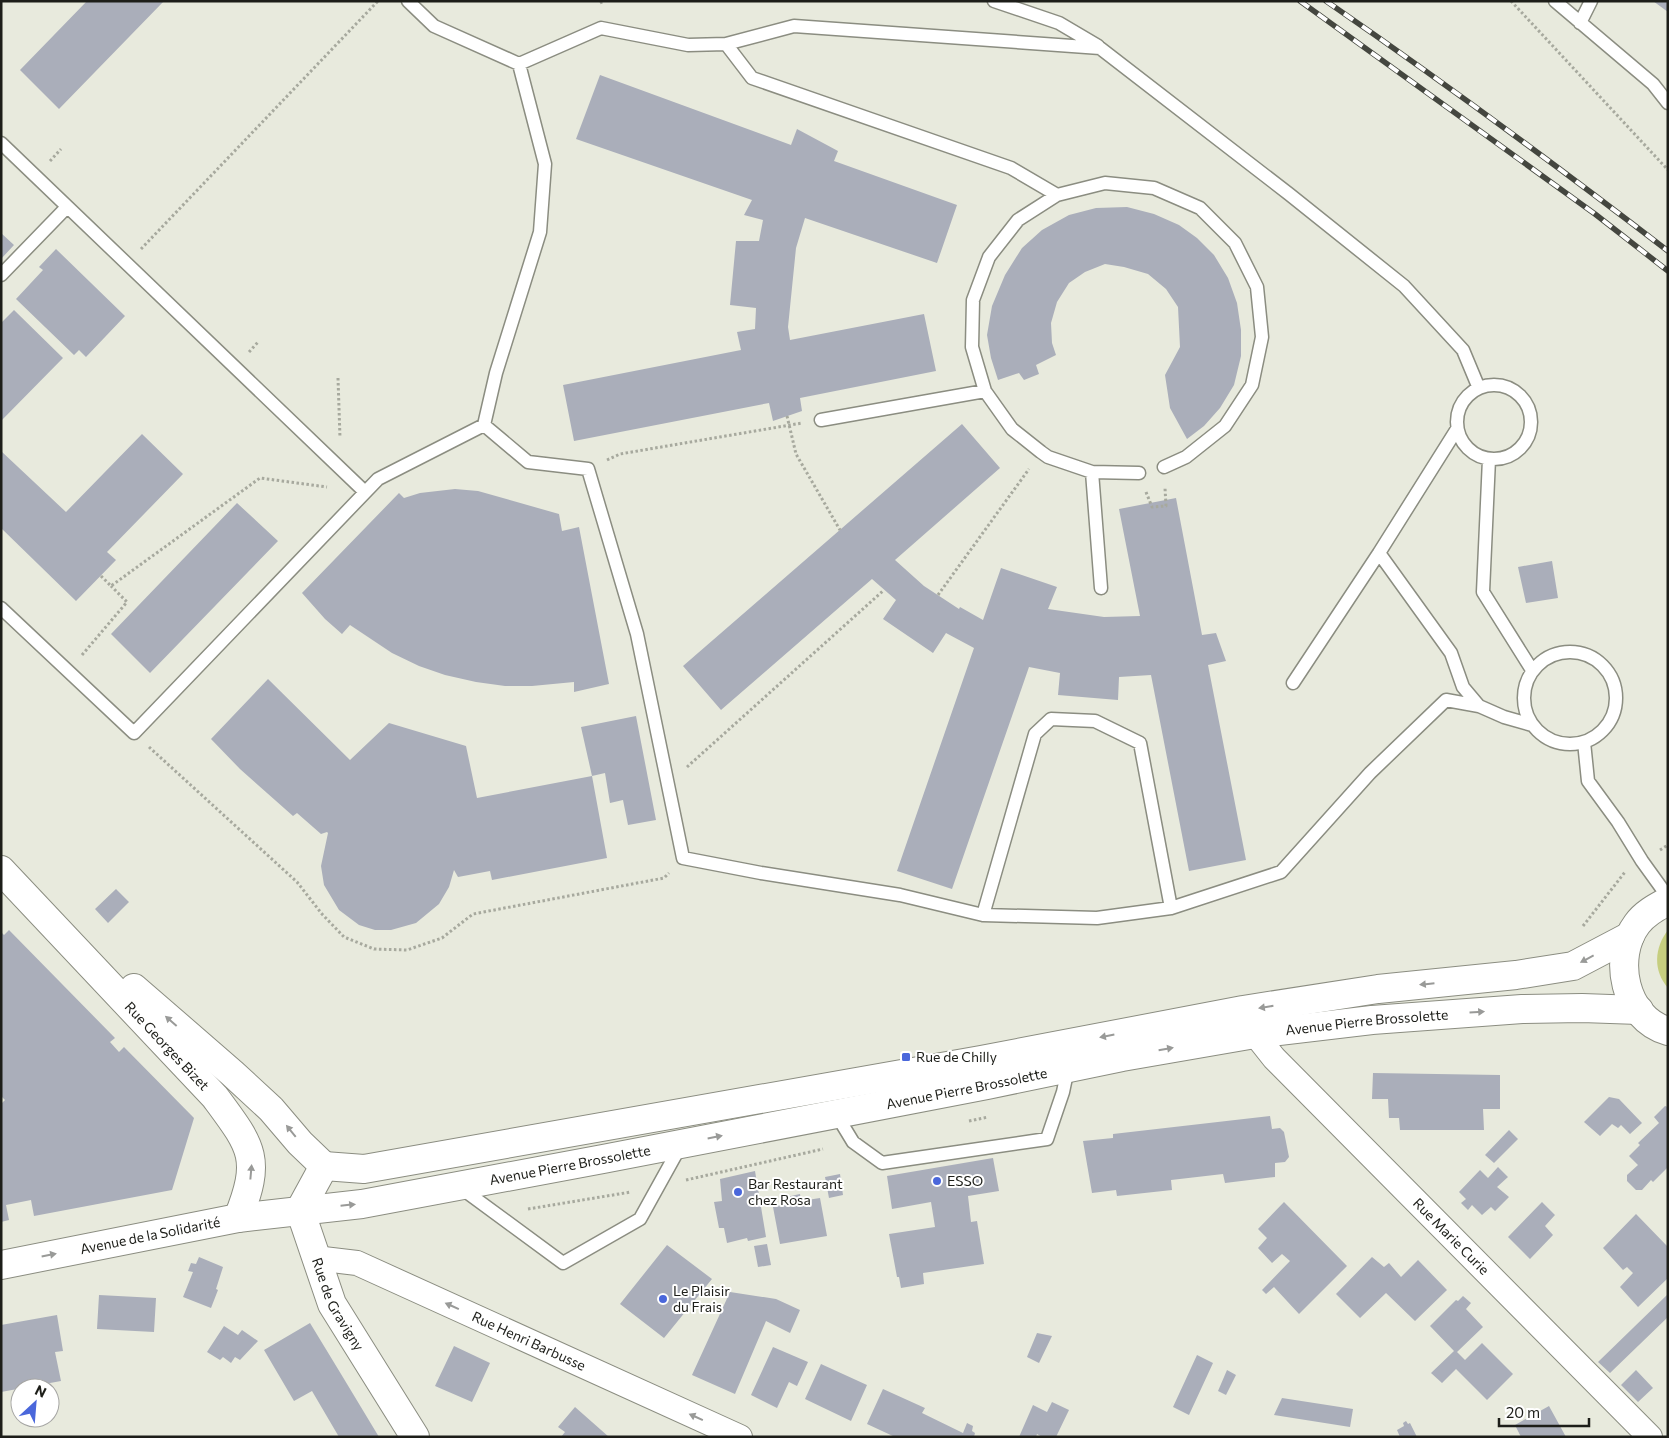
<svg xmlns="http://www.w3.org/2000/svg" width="1669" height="1438" viewBox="0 0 1669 1438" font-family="Commissioner,sans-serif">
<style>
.green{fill:#c6ce7f}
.building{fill:#aaaeba}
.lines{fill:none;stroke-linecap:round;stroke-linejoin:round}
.lane-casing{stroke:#8b8d81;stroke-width:15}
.street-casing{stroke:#8b8d81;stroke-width:26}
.secondary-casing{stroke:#8b8d81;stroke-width:30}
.path{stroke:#a7a99e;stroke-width:3;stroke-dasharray:2.5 2.5;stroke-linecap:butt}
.lane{stroke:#fff;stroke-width:12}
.street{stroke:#fff;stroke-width:24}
.secondary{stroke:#fff;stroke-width:28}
.rail-casing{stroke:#44463f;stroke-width:5.5}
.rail{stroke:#fff;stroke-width:4;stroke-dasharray:11;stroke-linecap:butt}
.oneway{fill:#999a98}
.poi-dot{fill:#4a67db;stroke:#fff;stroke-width:2}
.labels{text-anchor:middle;stroke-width:4;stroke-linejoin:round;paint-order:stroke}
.street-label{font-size:14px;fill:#1d1e19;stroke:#fff}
.poi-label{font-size:14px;fill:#1d1e19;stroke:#fff;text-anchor:start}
</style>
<rect width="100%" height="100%" fill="#e8eadd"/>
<path class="green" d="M1668 930V988C1653 971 1654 948 1668 930Z"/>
<path class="building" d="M87 1H164L59 109 20 70Z
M1653 1H1668V12Z
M600 75 791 145 797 129 838 151 834 161 957 205 937 263 805 218 796 248 788 327 790 340 924 314 936 371 800 398 802 411 773 421 769 403 574 441 563 385 741 350 737 332 755 329 756 308 730 305 736 241H759L763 220 744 215 752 200 576 139Z
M1127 207 1154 214 1179 225 1197 238 1214 255 1228 278 1237 303 1241 330V356L1234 385 1220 408 1204 426 1187 439 1170 408 1165 375 1180 347 1178 307 1166 289 1148 274 1124 267 1105 264 1085 272 1069 283 1057 302 1051 323 1052 343 1056 355 1036 365 1039 374 1024 380 1019 373 998 380 991 358 987 335 992 306 1005 275 1022 248 1042 230 1069 215 1096 208Z
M1 233 14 245 1 259Z
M56 249 125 316 86 357 79 350 74 355 16 299 43 270 39 267Z
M14 310 63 358 1 421V323Z
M962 424 1000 468 895 560 924 586 959 609 960 607 983 620 1001 568 1057 587 1048 609 1104 617 1140 616 1119 509 1176 498 1202 635 1216 633 1226 661 1208 665 1246 860 1189 871 1151 675 1119 677 1118 700 1058 695 1060 673 1029 667 952 889 897 871 974 648 946 633 933 653 883 619 896 600 872 579 721 710 683 666Z
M142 434 183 474 107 552 116 560 76 601 1 528V451L66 512Z
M455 489 478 491 559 514 562 531 579 527 609 684 574 692V682L532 686H505L476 682 445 675 419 666 392 653 350 625 342 634 325 619 302 593 399 493 404 498 420 493Z
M237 503 278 541 150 673 111 634Z
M1552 561 1558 598 1526 603 1518 567Z
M268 679 350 760 389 723 466 746 477 798 592 776 607 858 492 880 490 871 458 877 454 870 449 887 439 904 416 923 391 930H375L359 925 339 910 324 885 321 866 328 833 327 832 321 834 297 813 293 816 240 769 211 739Z
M636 716 656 820 628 825 623 800 610 803 605 773 592 776 581 727Z
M116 889 129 902 108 923 95 909Z
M9 930 115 1038 110 1042 119 1052 124 1047 194 1118 172 1190 34 1216 31 1200 6 1205 9 1220 1 1222V1104L5 1100 1 1096V932L4 935Z
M1373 1073 1500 1075V1109H1483L1484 1130H1400L1399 1118H1389L1388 1099H1372Z
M1609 1097 1619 1099 1642 1123 1630 1134 1621 1125 1618 1128 1612 1124 1600 1136 1584 1122Z
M1665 1106 1668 1107V1167L1653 1182 1651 1180 1642 1190H1636L1627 1181V1175L1638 1165 1629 1156 1640 1145 1638 1143 1659 1123 1654 1117Z
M1270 1116 1272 1129 1280 1128 1284 1132 1289 1157 1285 1162 1275 1163V1177L1225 1183 1223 1174 1171 1180 1172 1190 1117 1196 1116 1190 1092 1193 1083 1141 1113 1138V1134Z
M1509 1130 1518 1139 1494 1163 1485 1155Z
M993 1158 999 1191 968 1196 971 1222 977 1221 984 1264 923 1273 924 1284 901 1288 899 1277H897L889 1234 935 1227 931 1202 892 1209 887 1176Z
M1498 1167 1508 1177 1497 1187 1509 1197 1495 1211 1491 1207 1482 1215 1472 1205 1468 1210 1461 1203 1466 1199 1459 1192 1480 1170 1488 1178Z
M755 1171 766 1237 748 1241 747 1238 727 1243 724 1228H719L714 1202 722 1201 720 1179Z
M840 1174 843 1195 829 1198 825 1177Z
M800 1194 801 1201 820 1198 827 1236 780 1244 773 1207 783 1204 782 1198Z
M1284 1202 1347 1266 1299 1314 1274 1287 1266 1294 1262 1290 1290 1261 1282 1254 1272 1263 1258 1248 1267 1238 1258 1229Z
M1542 1202 1555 1215 1545 1226 1553 1235 1530 1259 1508 1237Z
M1636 1214 1668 1247V1278L1638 1307 1620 1287 1633 1273 1627 1267 1623 1270 1603 1248Z
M767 1244 771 1265 758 1267 754 1246Z
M667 1245 712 1279 664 1338 620 1304Z
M199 1257 223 1267 216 1289 218 1290 211 1308 183 1297 193 1272 188 1271 191 1263 196 1264Z
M1372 1257 1384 1267 1389 1263 1401 1277 1418 1260 1447 1290 1415 1321 1386 1293 1360 1318 1336 1294Z
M730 1292 776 1299 800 1310 790 1333 766 1321 735 1394 692 1375Z
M1668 1294V1317L1610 1373 1598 1362Z
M99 1295 156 1298 154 1332 97 1329Z
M1463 1296 1471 1303 1466 1309 1483 1327 1457 1352 1465 1360 1482 1343 1513 1374 1487 1400 1456 1369 1442 1383 1431 1373 1454 1351 1430 1326 1456 1300 1458 1301Z
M57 1315 63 1351 55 1352 61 1381 1 1392V1325Z
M310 1323 341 1374 379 1437H339L312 1391 294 1401 264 1350Z
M224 1326 238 1335 242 1330 258 1341 240 1360 235 1357 231 1363 223 1357 220 1360 207 1352Z
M1037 1333 1052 1336 1039 1363 1027 1357Z
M454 1346 490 1363 472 1402 435 1386Z
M773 1347 808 1362 797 1386 789 1382 777 1408 751 1395Z
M1197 1355 1213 1363 1189 1415 1173 1407Z
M821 1364 867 1385 851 1421 805 1399Z
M1227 1370 1236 1375 1226 1395 1218 1391Z
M1636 1370 1653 1388 1638 1402 1621 1385Z
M883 1389 925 1408 922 1413 963 1433 967 1423 973 1426 972 1431 975 1433 974 1437H895L867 1424Z
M1282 1398 1353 1409 1350 1427 1274 1415Z
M1052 1402 1069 1410 1056 1437H1042L1037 1434 1036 1437H1019L1033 1405 1047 1412Z
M1549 1406 1566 1437H1521L1515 1425Z
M575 1407 609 1437H561L565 1432 558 1427Z
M1406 1421 1408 1424 1410 1423 1417 1437H1400L1397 1430 1404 1426 1403 1423Z"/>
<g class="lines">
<defs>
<path id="lane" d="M408 1 434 26 519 64 601 28 688 45 726 44 794 26 1100 48 1289 194 1404 286 1463 350 1478 386
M994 1 1059 23 1098 46
M1555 1 1653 84 1668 103
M1580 23 1591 1
M726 44 752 78 1011 168 1057 195
M519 64 545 164 540 232 496 373 484 425 528 462 588 469 637 634 683 858 761 873 900 895 983 915 1097 918 1171 908 1281 872 1370 773 1446 700 1479 706 1504 717 1532 725
M1 143 365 492
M1 275 67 207
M1457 422a37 37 0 1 1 74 0a37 37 0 1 1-74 0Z
M821 420 985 391
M1489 459 1483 592 1532 670
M1092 472 1101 588
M1139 473 1092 472 1048 457 1041 452 1012 429 985 391 972 347 973 300 989 257 1018 220 1057 195 1105 183 1154 188 1200 208 1235 243 1257 287 1262 337 1252 385 1225 426 1186 457 1164 467
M1379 553 1457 429
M1 608 134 733 378 479 484 425
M1524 698a46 46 0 1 1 92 0a46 46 0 1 1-92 0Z
M1293 683 1379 553 1451 653 1463 687 1479 706
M1584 742 1588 781 1618 822 1642 861 1668 897
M983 915 1035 734 1051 719 1095 721 1140 743 1171 908
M836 1114 853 1142 882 1163 1047 1139 1063 1092 1068 1068
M461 1188 563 1263 640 1219 681 1145"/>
<g id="street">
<path id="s1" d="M1255 1034 1274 1058 1650 1437"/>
<path id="s2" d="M315 1258 357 1263 740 1437"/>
</g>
<g id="secondary">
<path id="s3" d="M1 870 215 1097C252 1147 262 1158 238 1218"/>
<path d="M1668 901C1657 907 1645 913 1637 924 1612 957 1624 1019 1668 1031"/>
<path d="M134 988 232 1073 271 1109 300 1143 324 1166"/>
<path d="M324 1166 364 1169 981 1060 1243 1010 1378 989 1516 975 1573 966 1630 936"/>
<path id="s4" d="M324 1166 300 1210 332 1304 415 1437"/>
<path id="s5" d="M1 1265 238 1218 362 1204 603 1159 987 1085 1122 1057 1255 1034 1372 1020 1522 1009 1582 1008 1639 1010"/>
</g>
</defs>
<use href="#lane" class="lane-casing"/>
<use href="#street" class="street-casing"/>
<use href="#secondary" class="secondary-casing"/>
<path class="path" d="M1511 1 1668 170
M600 3 604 1
M50 161 61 149
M141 249 378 1
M249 352 259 341
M338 378 340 438
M787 416 796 454 840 530
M607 460 620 454 802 423
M1146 492 1152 507 1166 506 1165 488
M101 576 111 586 260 478 327 487
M938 595 1029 469
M82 655 127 602 111 586
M149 747 297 882 322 914 344 937 374 949 407 950 442 938 473 914 664 878 669 873
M687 767 884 590
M1660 850 1668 845
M1583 926 1625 872
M969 1121 988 1117
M686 1180 823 1149
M528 1209 631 1192"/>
<use href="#lane" class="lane"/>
<use href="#street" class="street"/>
<use href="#secondary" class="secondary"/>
<defs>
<path id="rail" d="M1300 1 1595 214 1668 271
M1326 1C1442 81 1556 165 1668 251"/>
</defs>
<use href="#rail" class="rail-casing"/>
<use href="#rail" class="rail"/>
</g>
<defs><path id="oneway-solid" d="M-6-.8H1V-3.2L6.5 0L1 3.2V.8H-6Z" transform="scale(1.25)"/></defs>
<g class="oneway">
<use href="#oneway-solid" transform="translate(1587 959) rotate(152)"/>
<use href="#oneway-solid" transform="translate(1427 984) rotate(174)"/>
<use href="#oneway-solid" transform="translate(1266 1007) rotate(171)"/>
<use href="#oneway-solid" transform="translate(1477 1012) rotate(-4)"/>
<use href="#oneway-solid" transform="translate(171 1021) rotate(-139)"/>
<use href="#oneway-solid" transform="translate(1107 1036) rotate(169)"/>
<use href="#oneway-solid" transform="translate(1166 1049) rotate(-10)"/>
<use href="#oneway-solid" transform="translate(291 1131) rotate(-129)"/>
<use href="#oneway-solid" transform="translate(715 1137) rotate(-11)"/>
<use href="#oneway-solid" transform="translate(251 1172) rotate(-85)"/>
<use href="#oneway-solid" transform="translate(348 1205) rotate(-6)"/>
<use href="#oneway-solid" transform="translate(49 1255) rotate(-11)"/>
<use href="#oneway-solid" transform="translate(452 1306) rotate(-156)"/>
<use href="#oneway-solid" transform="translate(696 1417) rotate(-156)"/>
</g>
<g class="poi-dot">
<rect x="901" y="1052" width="10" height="10" rx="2.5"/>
<circle cx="937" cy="1181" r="5"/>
<circle cx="738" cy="1192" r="5"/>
<circle cx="663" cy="1299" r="5"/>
</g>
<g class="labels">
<g class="street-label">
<text dy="5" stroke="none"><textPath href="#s5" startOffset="1388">Avenue Pierre Brossolette</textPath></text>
<text dy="5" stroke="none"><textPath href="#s3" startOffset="242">Rue Georges Bizet</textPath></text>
<text dy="5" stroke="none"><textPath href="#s5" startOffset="982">Avenue Pierre Brossolette</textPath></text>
<text dy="5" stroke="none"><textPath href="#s5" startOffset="578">Avenue Pierre Brossolette</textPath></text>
<text dy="5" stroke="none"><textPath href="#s5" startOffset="152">Avenue de la Solidarité</textPath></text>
<text dy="5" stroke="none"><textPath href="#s1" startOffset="282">Rue Marie Curie</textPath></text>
<text dy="5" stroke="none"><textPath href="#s4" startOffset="152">Rue de Gravigny</textPath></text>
<text dy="5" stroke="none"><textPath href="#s2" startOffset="231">Rue Henri Barbusse</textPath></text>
</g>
<g class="poi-label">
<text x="916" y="1062">Rue de Chilly</text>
<text x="947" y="1186">ESSO</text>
<text x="748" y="1189">Bar Restaurant<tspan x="748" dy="16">chez Rosa</tspan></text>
<text x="673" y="1296">Le Plaisir<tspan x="673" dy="16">du Frais</tspan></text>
</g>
</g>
<rect width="1669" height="1438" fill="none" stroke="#1d1e19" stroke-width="5"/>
<g transform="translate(35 1403) rotate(26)"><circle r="24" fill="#ffffff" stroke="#a5a5a3"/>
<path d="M0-4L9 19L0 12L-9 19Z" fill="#4a67db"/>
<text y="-8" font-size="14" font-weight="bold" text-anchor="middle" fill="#1d1e19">N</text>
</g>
<path d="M1499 1418v8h90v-8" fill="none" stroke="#1d1e19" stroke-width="2.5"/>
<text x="1506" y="1418" font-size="15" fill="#1d1e19" stroke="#ffffff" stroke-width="4" paint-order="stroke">20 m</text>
</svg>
